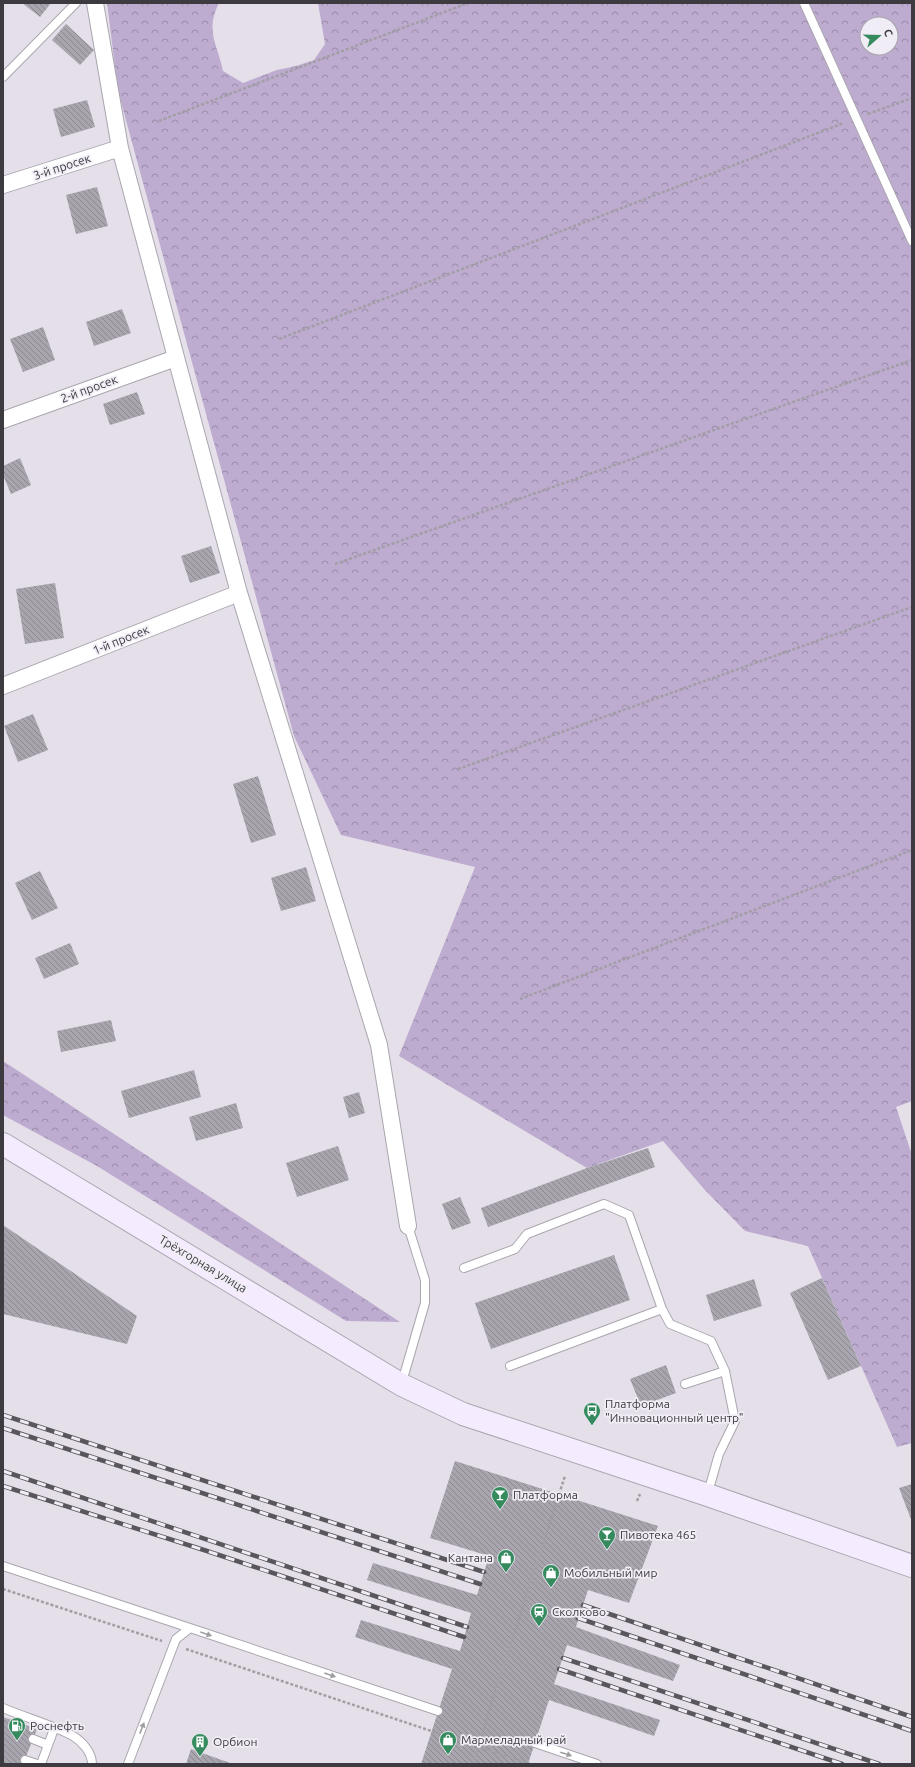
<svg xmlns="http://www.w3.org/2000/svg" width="915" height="1767" viewBox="0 0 915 1767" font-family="Ubuntu,sans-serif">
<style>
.forest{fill:url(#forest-crowns);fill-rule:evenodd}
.building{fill:url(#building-back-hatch)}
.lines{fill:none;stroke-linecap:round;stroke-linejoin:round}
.lane-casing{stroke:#aaa6af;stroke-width:10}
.street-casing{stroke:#aaa6af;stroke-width:18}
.secondary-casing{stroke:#aaa6af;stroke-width:24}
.path{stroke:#a29ea5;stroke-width:2.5;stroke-dasharray:3 2;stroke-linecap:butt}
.lane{stroke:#fff;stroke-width:8}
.street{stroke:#fff;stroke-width:16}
.secondary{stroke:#f4ecfe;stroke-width:22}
.rail-casing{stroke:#59575c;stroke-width:4.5}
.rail{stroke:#f1edf6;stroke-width:3;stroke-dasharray:9;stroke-linecap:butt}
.path-bridge{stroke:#a29ea5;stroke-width:2.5;stroke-dasharray:3 2;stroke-linecap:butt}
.oneway{fill:#9e9d9f}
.labels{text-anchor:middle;stroke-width:3.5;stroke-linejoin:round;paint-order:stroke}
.street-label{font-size:12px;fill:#3d3b3f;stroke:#f1edf6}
.poi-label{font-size:12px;fill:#3d3b3f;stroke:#f1edf6;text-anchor:start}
</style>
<defs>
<pattern id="forest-crowns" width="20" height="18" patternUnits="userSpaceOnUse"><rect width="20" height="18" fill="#bdabd0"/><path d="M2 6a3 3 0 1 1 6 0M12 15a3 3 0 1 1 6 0" fill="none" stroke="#9b8caa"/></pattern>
<pattern id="building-back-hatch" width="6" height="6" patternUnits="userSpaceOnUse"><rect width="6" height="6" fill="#a9a5ae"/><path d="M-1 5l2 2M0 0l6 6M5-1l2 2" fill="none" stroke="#8b888f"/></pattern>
</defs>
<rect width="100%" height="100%" fill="#e4dfe9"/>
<path class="forest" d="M107 3H219C205 31 217 43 223 71L243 83 277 70 296 66 314 60 325 44 318 3H912V1101L896 1107 912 1155V1443L897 1447 808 1246 745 1231 704 1189 663 1141 587 1168 399 1056 475 867 341 835 294 736 118 91ZM867 24H891V48H867Z
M3 1061 400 1322 346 1321 97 1166 3 1115Z"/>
<path class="building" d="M22 3H51L40 17Z
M66 24 94 50 80 65 52 40Z
M87 100 95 127 61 137 53 109Z
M97 187 108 226 76 234 66 195Z
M122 309 131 333 94 346 86 322Z
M43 327 55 360 23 372 10 339Z
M137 392 145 414 110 425 103 404Z
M20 458 31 485 11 494 3 475V466Z
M211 546 220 573 190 583 181 556Z
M55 583 64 638 25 644 16 589Z
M33 714 48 750 18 762 4 726Z
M258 776 276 835 251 843 233 784Z
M306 867 316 901 281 911 271 878Z
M40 871 58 908 32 920 15 883Z
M70 943 79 964 44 979 35 958Z
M111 1020 116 1041 61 1052 57 1031Z
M194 1070 201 1097 129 1118 121 1091Z
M359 1092 365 1113 349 1118 343 1097Z
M236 1103 243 1128 196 1141 189 1117Z
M338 1146 349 1180 297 1197 286 1163Z
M648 1148 655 1167 488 1227 481 1208 587 1168Z
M460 1197 471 1223 452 1230 442 1204Z
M3 1225 137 1316 127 1344 3 1314Z
M614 1255 630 1300 491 1349 475 1303Z
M822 1278 861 1366 828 1380 790 1293Z
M754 1279 762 1306 714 1321 706 1295Z
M666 1365 676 1393 641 1406 630 1379Z
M455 1461 658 1526 629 1603 588 1590 576 1627 680 1665 673 1681 567 1645 554 1684 660 1720 654 1736 549 1700 528 1764H421L452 1669 355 1637 361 1620 460 1651 471 1613 367 1580 373 1563 477 1595 489 1556 430 1538Z
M912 1484V1522L899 1488Z
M3 1717 37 1729 23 1764H3Z
M191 1749 233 1764H186Z"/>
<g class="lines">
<defs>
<path id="lane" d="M804 3 912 241
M3 77 76 3
M464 1268 515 1249 527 1234 604 1204 629 1215 662 1309
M510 1366 662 1309 670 1324 711 1341 725 1371 735 1421 719 1454 711 1482 706 1494
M402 1382 425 1303V1280L408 1226
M685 1384 725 1371
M3 1566 190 1628
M3 1708C24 1717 55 1726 73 1736 83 1742 92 1753 92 1764
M33 1739 48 1745
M535 1743 597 1764
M25 1760 37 1764
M41 1764 54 1729
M128 1764 176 1639 190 1628 438 1711"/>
<path id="street" d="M95 3 120 148 239 593 379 1045 408 1226
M3 185 120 148
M3 420 176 358
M3 686 239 593"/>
<path id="secondary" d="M3 1144 402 1385 463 1414 705 1494 912 1566"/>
</defs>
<use href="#lane" class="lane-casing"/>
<use href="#street" class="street-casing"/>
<use href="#secondary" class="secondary-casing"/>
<path class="path" d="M868 114 912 98
M159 121 468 3
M279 339 844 123
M335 564 912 360
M458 769 912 607
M520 999 912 850
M559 1494 565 1476
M637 1501 640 1494
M3 1589 162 1641
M186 1649 530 1764"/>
<use href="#lane" class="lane"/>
<use href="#street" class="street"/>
<use href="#secondary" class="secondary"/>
<defs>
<path id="rail" d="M3 1415 484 1572
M3 1428 480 1584
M3 1471 467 1627
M3 1486 207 1551 464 1637
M583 1605 912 1717
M578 1618 912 1731
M563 1658 879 1764
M559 1669 842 1764"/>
</defs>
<use href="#rail" class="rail-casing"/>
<use href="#rail" class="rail"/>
<path class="path-bridge" d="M472 1764 559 1494"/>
</g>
<defs><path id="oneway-solid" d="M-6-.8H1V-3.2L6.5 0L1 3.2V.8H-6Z"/></defs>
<g class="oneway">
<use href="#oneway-solid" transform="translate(206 1634) rotate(19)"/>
<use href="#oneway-solid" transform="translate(330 1675) rotate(19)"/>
<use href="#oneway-solid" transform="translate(142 1728) rotate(-69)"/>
<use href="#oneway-solid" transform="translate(566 1754) rotate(18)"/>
</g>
<defs>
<symbol id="bus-pin" viewBox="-11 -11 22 30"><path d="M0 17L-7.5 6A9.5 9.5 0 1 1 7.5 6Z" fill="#368b5e" stroke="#f1edf6"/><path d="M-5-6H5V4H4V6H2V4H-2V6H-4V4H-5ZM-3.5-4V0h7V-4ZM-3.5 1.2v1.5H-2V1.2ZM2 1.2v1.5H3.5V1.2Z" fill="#fff"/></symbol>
<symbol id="bar-pin" viewBox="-11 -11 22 30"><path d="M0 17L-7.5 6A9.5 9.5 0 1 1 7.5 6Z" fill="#368b5e" stroke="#f1edf6"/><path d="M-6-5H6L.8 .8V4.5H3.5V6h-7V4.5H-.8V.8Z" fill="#fff"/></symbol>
<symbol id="shop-pin" viewBox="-11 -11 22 30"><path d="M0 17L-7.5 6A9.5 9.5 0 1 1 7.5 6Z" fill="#368b5e" stroke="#f1edf6"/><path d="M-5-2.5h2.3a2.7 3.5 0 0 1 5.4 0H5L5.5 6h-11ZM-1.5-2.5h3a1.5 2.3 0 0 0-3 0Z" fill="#fff"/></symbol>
<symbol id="station-pin" viewBox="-11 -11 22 30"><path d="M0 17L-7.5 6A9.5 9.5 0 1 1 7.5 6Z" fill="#368b5e" stroke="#f1edf6"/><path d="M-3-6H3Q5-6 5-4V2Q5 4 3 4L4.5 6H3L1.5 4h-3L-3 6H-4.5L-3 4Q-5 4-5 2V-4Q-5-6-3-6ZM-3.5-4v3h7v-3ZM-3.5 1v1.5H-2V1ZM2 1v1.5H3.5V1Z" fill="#fff"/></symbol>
<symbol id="fuel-pin" viewBox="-11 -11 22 30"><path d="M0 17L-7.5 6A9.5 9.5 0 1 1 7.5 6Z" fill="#368b5e" stroke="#f1edf6"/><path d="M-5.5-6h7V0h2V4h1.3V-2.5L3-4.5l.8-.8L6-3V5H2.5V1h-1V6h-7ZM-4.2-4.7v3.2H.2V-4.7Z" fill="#fff"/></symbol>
<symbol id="building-pin" viewBox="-11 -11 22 30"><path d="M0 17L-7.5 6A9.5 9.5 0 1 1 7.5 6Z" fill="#368b5e" stroke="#f1edf6"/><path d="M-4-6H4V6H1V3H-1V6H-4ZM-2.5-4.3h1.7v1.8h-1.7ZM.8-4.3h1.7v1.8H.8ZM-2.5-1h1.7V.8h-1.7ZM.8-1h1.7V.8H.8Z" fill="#fff"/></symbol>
</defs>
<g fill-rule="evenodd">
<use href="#bus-pin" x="582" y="1401" width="20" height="27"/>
<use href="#bar-pin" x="490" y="1485" width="20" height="27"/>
<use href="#bar-pin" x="597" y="1525" width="20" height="27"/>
<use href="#shop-pin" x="496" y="1548" width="20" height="27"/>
<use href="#shop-pin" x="541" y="1563" width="20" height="27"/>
<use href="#station-pin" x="529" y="1602" width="20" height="27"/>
<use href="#fuel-pin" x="7" y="1716" width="20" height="27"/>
<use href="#shop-pin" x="438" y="1730" width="20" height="27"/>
<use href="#building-pin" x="190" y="1732" width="20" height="27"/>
</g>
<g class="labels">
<g class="street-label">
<text transform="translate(62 167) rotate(-18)" y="4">3-й просек</text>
<text transform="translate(89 389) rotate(-20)" y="4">2-й просек</text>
<text transform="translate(121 640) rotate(-22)" y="4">1-й просек</text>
<text transform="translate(203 1264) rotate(31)" y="4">Трёхгорная улица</text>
</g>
<g class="poi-label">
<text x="605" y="1408">Платформа<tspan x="605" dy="14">"Инновационный центр"</tspan></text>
<text x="513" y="1499">Платформа</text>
<text x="620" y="1539">Пивотека 465</text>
<text x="493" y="1562" text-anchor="end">Кантана</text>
<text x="564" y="1577">Мобильный мир</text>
<text x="552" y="1616">Сколково</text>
<text x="30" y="1730">Роснефть</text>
<text x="461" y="1744">Мармеладный рай</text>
<text x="213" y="1746">Орбион</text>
</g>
</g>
<rect width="915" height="1767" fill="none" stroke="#3d3b3f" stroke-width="8"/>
<g transform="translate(879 36) rotate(70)"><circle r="19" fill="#f1edf6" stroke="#a9a6ad"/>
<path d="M0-3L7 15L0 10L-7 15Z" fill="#368b5e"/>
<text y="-6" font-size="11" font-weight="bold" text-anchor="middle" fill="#3d3b3f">С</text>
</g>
</svg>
